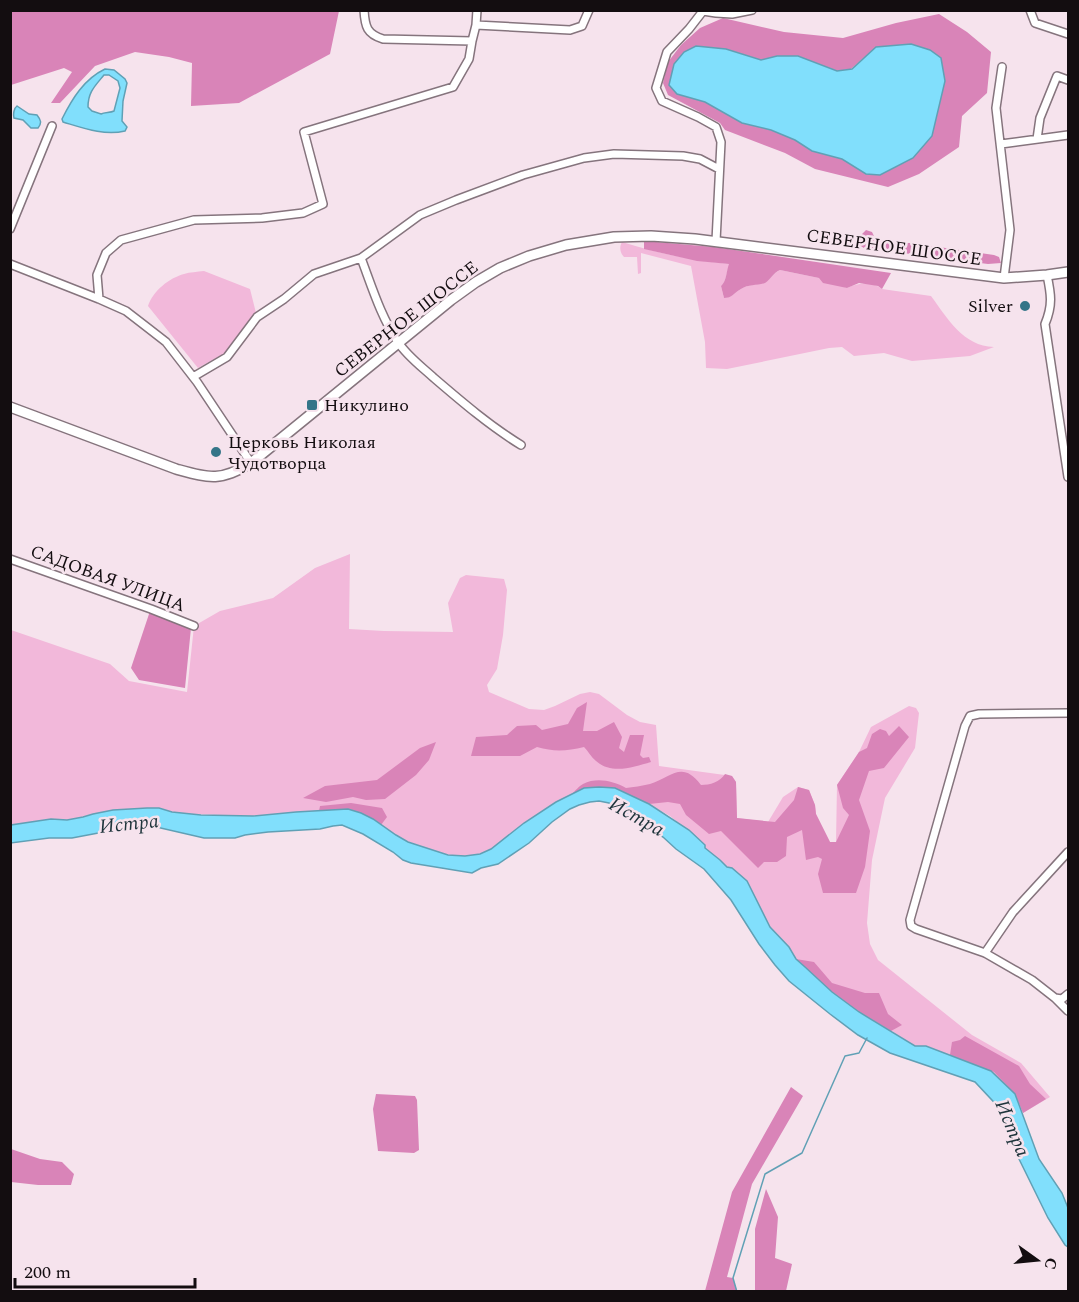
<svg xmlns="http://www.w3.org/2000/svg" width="1079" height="1302" viewBox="0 0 1079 1302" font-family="Spectral,serif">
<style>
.green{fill:#f2b8da}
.forest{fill:#d984b8;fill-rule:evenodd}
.water{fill:#81dffc;stroke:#60a0b5;stroke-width:1.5;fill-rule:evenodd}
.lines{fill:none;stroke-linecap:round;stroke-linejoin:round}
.stream{stroke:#60a0b5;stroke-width:1.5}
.minor-casing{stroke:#85747d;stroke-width:10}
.secondary-casing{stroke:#85747d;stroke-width:12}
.minor{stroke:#fff;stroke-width:7}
.secondary{stroke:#fff;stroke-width:9}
.poi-dot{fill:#347588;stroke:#f6e3ed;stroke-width:2}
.labels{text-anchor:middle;stroke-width:5;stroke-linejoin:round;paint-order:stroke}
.street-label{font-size:18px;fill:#130d10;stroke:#f6e3ed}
.poi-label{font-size:18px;fill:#130d10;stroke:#f6e3ed;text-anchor:start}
.water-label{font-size:20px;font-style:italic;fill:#1e343b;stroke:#f6e3ed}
</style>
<rect width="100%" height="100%" fill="#f6e3ed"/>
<path class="green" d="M622 242C658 253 693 261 730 264 726 272 727 280 721 286L724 298C732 297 734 293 741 289 750 283 760 286 769 279 773 276 774 273 780 270L819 278 847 288C858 283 872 281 882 289L931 296C948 319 963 346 994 347L970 356 912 361 884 353 854 356 842 347 829 348 727 369 706 368 705 342 691 266 641 253V273L638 274 637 257H624C620 253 619 247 622 242Z
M204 271 250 289 256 313 225 353 198 368 148 306C153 291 169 278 184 274 190 272 197 272 204 271Z
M350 554 349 629 384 631 453 632 448 603 460 578 466 575 504 579 507 590 503 635 497 669 487 685 489 692 529 709 544 710 555 706 580 694 590 692 599 694 627 715 640 722 656 725 659 766 732 776 736 782 737 818 768 822 783 797 798 787 809 790 815 805 816 814 830 842H836L837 785 859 752 871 727 909 706 916 708 919 713 915 748 885 798 872 860 867 923 870 944 878 960 972 1035 1021 1063 1050 1097 1023 1113 1015 1094 926 1046H915L896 1034 796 959 792 951 770 927 747 881 732 868 727 867 720 860 705 848V845L670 816 629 793 584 788 556 802 524 823 491 849 480 854 465 856 448 855 408 842 396 835 373 819 330 811 296 812 253 816 187 814 171 812 159 808H147L93 814 83 817 67 820 51 819 11 825V630L110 664 129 681 187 692 194 626 220 611 273 598 315 568Z"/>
<path class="forest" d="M11 10H339V11L330 54 239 103 191 106 192 63 169 57 135 52 95 66 60 103H51L72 72 64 68 11 85Z
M939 14 967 32 991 52 987 93 962 116 959 147 919 174 888 187 815 169 785 153 725 130 720 123 668 95 663 83 668 62 681 45 700 28 723 18 784 32 843 38 896 23ZM876 47 866 174 842 159 812 151 795 140 771 130 742 123 705 102 677 94 726 49 761 60 798 56 837 71 851 69Z
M866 230 872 232 875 238 893 243H911L994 255 999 257 1001 263 988 264 864 248 859 245 857 239Z
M644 241 714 247 891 273 882 289 878 286 859 283 847 288 823 283 819 278 780 270C773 273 771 279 765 283 757 286 749 284 741 289 734 293 732 298 724 298L721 286C727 280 726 272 729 264L697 261 644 249Z
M150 611 191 628 185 688 139 680 131 668Z
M587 702 583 731H597L614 722 622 737 619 748 624 752 630 735H644L640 755 643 758 649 757 651 762C633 767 612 775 596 761 591 757 588 751 584 747 567 751 554 752 537 747L520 756H471L476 737 507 735 517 726 536 725 542 730 568 724 577 708Z
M899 726 909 737 884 768 869 771 859 800 870 831 865 867 856 893H823L818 874 822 859 818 857 806 860 802 830 787 837 786 856 777 862H764L758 868 721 831 709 834 686 815 680 804 668 802 649 804 615 788 572 794C575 791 579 786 583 784 597 777 613 781 626 788 633 787 642 786 650 784 672 777 682 760 701 785 710 785 720 782 725 774L732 776 736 782 737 818 775 822 794 800 798 787 809 790 815 805 816 814 830 842H836L849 815 843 808 837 785 859 752 867 748 872 734 880 729 886 731 889 736Z
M436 742 429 760 416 775 385 799 366 800 353 797 326 802 303 798 325 786 377 780 420 748Z
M351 803 382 808 387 817 381 825 373 819 330 811H319L320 806Z
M796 959 814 962 832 983 865 993H879L888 1014 902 1025 891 1031 859 1012 832 992Z
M965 1036 1019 1066 1030 1084 1046 1099 1023 1113 1015 1094 994 1072 950 1055 952 1042 960 1040Z
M791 1087 803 1096 752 1184 727 1277 733 1278 737 1291H705L732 1192Z
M376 1094 415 1096 417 1100 419 1150 414 1153 378 1151 373 1109Z
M11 1149 40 1159 62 1162 74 1174 71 1185H38L11 1182Z
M766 1189 778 1217 775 1258 792 1264 786 1291H755V1229Z"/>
<path class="water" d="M911 44 930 50 941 58 945 81 932 136 913 158 880 175 866 174 842 159 812 151 795 140 771 130 742 123 705 102 677 94 669 85 674 64 684 52 696 46 726 49 761 60 777 56H798L837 71 852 69 876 47Z
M105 69 114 70 125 79 127 83 123 101 122 121 127 127 125 131C104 136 83 128 63 122L62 119C72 99 84 79 105 69ZM109 75 118 81 120 88 114 111C110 113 105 112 101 114L92 111 88 107C88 92 95 86 104 75Z
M17 106 29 114 37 115C41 120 42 123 38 128H31L23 120 14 118C13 114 14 108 17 106Z
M599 787 615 788 649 804 689 830 705 845V848L720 860 727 867 732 868 747 881 770 927 789 947 796 959 805 967 832 992 859 1012 915 1046H926L991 1071 1015 1094 1039 1159 1062 1193 1068 1208V1247L1065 1245 1048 1218 1019 1159 1004 1113 975 1082 890 1053 858 1035 830 1014 789 981 775 965 759 944 731 900 704 869 676 849 663 837 609 803 599 801 590 802 579 805 570 809 552 822 529 843 498 864 481 868 472 873 411 863 403 860 393 852 363 834 342 825 333 826 320 829 268 832 245 835 235 838H204L152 826 130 827 72 838H49L11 843V825L51 819 67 820 83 817 93 814 113 810 147 808H159L172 812 201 815 253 816 296 812 348 809 361 813 373 819 396 835 408 842 448 855 465 856 480 854 491 849 524 823 556 802 584 788Z"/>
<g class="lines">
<path class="stream" d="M737 1292 733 1278 765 1174 802 1153 845 1056 859 1053 867 1038"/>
<defs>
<path id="minor" d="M364 10C365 27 367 34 383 39L472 41
M1030 10 1035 23 1068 34
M476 25 570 30 582 26 589 10
M1002 67 996 108 1010 230 1004 278
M1037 139 1040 118 1057 76 1068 80
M1001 144 1068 135
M10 229 52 126
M716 241 721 142 716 127 698 117 662 101 656 88 667 52 689 29 703 11 716 13 732 14 752 10
M361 258C372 287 381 317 398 342 407 356 422 367 434 378 462 402 490 426 521 445
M10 264 99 299 126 311 148 328 166 342 197 382 251 463
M1047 275C1051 294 1053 305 1045 324L1068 477
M99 299 97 275 106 253 121 240 194 220 262 218 303 213 323 204 304 132 453 87 469 59 472 41 476 25 477 10
M193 377 227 357 257 317 284 299 314 274 361 258 420 215 456 200 523 175 584 158 614 154 683 156 700 159 719 169
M10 559 151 609 194 626
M1068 713 979 714 970 716 965 726 910 920 911 926 916 929 985 953 1032 980 1055 998 1062 999 1068 994
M985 953 1013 912 1068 852
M1055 998 1068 1011"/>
<path id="secondary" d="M10 407 176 469C209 478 220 482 251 463L451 300 476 282 500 268 529 256 566 245 614 237 651 236 695 239 1004 278 1047 275 1068 272"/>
</defs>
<use href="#minor" class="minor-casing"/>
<use href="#secondary" class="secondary-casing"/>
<use href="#minor" class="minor"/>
<use href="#secondary" class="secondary"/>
</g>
<g class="poi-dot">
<circle cx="1025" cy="306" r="6"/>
<rect x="306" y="399" width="12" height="12" rx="3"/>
<circle cx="216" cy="452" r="6"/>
</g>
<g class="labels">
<g class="street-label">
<text transform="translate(894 247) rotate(8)" y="6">СЕВЕРНОЕ ШОССЕ</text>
<text transform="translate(406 319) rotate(-38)" y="6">СЕВЕРНОЕ ШОССЕ</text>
<text transform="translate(108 578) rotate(20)" y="6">САДОВАЯ УЛИЦА</text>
</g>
<g class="poi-label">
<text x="1013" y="312" text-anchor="end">Silver</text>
<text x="324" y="411">Никулино</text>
<text x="228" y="448">Церковь Николая<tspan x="228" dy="21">Чудотворца</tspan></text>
</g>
<g class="water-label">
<text transform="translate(637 816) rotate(29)" y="7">Истра</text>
<text transform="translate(129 823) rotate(-6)" y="7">Истра</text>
<text transform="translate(1013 1128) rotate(67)" y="7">Истра</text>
</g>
</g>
<rect width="1079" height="1302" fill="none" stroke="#130d10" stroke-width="24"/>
<g transform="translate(1037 1260) rotate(105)" stroke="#f6e3ed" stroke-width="4.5" paint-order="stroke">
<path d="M0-4.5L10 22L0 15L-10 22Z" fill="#130d10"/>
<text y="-9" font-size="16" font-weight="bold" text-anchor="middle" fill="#130d10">С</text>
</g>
<path d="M15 1278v9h180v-9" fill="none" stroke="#130d10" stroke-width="3"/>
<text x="24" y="1278" font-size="18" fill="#130d10" stroke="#f6e3ed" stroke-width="4.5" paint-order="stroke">200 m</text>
</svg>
